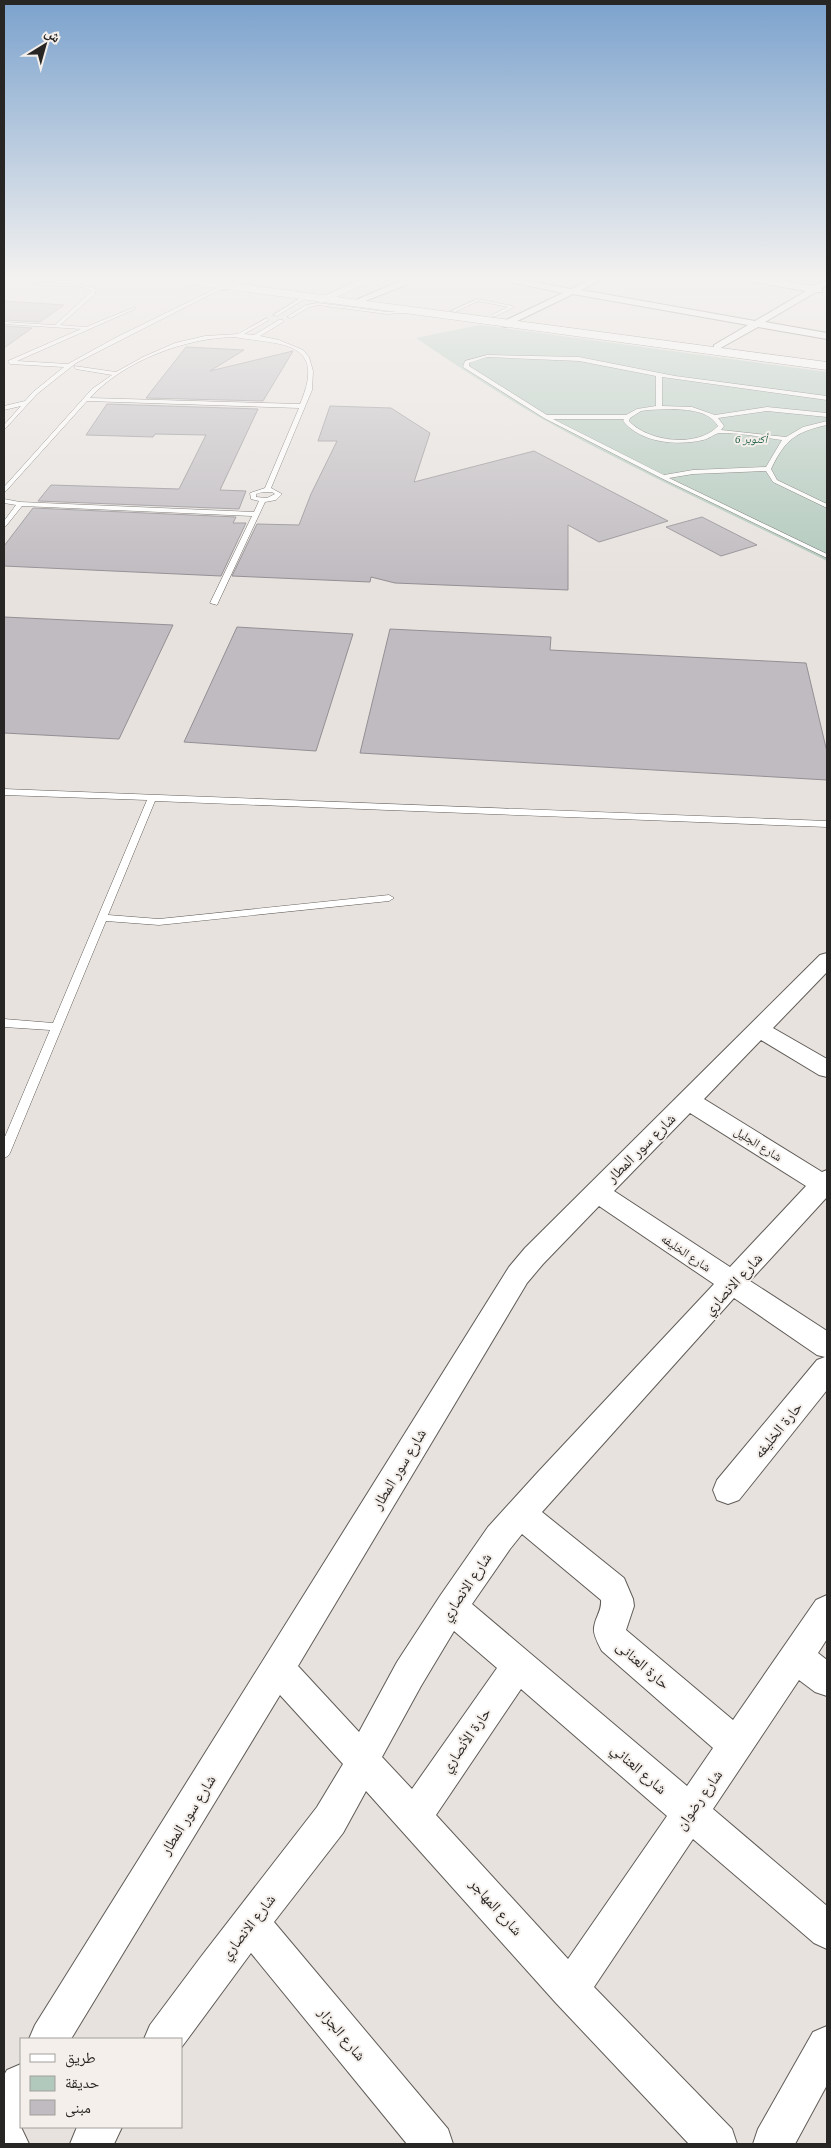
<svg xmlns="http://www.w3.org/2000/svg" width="831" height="2148" viewBox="0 0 831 2148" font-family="'Times New Roman','Noto Naskh Arabic',serif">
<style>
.green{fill:#b1c9bd}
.building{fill:#bfbbc0;stroke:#938f94}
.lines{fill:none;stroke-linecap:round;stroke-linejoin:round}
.service-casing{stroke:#605c58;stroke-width:1}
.minor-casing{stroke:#605c58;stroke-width:2}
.tertiary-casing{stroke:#605c58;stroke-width:1}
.secondary-casing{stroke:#605c58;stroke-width:1}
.service{fill:#fff;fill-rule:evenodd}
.minor{fill:#fff;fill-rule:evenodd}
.tertiary{fill:#fff;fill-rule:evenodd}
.secondary{fill:#fff;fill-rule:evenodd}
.labels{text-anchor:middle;stroke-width:4;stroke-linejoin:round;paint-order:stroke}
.far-park-label{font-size:11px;font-style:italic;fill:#1c5e43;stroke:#f4efeb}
.street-label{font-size:12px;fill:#282624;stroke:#f4efeb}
.near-street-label{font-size:15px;fill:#282624;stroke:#f4efeb}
</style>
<rect width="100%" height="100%" fill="#e7e2de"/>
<path class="green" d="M480 325 827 372V561C732 514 634 470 541 418 498 393 457 366 416 338Z"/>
<path class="building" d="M4 301 64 305 40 322 4 320Z
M4 326 32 328 4 348Z
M186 347 244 350 210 371 293 351 263 401 146 398Z
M107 404 258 409 220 490 246 491 239 509 38 501 51 485 179 489 206 435 155 434 153 437 86 435Z
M330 406 391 408 430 433 414 482 534 451 668 521 599 542 568 525V590L395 583 371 577 370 582 232 576 257 524 299 525 311 494 337 441H318Z
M33 508 236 517 233 523H246L221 576 4 566V546Z
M702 517 757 545 721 556 666 527Z
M4 617 173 625 119 739 4 733Z
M237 627 353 634 316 751 184 742Z
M390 629 551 637 550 650 806 663 827 752V780L360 753Z"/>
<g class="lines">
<defs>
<path id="service" d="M4 281 84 285 96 289 95 294 60 325 86 327 135 307V309L17 361 68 364 115 338 221 286 225 287 76 363 37 394 4 430V425L21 406 4 410V406L25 401 33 392 64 367 10 364 8 361 81 329 4 324V322L55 325 92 291 83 287 4 283Z
M302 297 306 298 277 316 273 315Z
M477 299 512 306 514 307 494 317 492 315 508 307 478 301 455 312 451 311Z
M318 303 387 312H416L387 314 318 305 309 307 291 318 287 317 306 305Z
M267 318 269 320 244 334 254 335 279 320H283V322L260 336 279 340 303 350 309 357 313 371 312 390 271 488 282 494 276 500 265 502 217 605 210 603 252 516 22 506 6 526 4 527V521L16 505 4 503V499L20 502 254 512 259 501 251 499 250 493 265 488 299 408 87 401 6 491 4 492V487L92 389 112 375 76 369 74 366 116 372 143 357 175 343 205 336 238 334ZM234 337C279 345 328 339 300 404L90 398C123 361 185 338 234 337ZM263 492H272L275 494 267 498 256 497V494Z
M487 355 579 357 675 376 827 396V400L662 377V406L692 407 715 415 767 407 827 413V417L767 411 718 418 724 426 721 430 786 437 803 427 827 421V425C795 432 785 440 771 469L777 480 827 504V508L773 482 766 471 693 474 669 478 827 554V558L661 478 544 418 463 367 465 361ZM487 357 579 361 656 376V406L637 409 626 415H547L469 366V363ZM671 409C688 410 708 410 718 426 698 448 648 442 629 421L630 418 641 411 648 410ZM553 419H624L623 421C641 443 677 446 703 440 709 439 715 433 720 433 736 432 766 438 782 440L766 467 693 470 664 475Z
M4 789 827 821V827L155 801 108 915 159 919 389 895 394 898 389 901 159 925 106 921 10 1153 8 1156 4 1158V1139L50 1030 4 1027V1019L53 1023 147 800 4 795Z"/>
<path id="minor" d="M242 279H257L223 290 219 287Z
M496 279H516L571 289 591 279H602L581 290 755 321 806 291 753 282 749 279H770L813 286 827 279V286L822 288V292H816L765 322 827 333V339L758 327 717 350 714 349V345L748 325 573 294 505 327 502 326V322L563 293Z
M683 279H692L687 283Z
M403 280 406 281V285L365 301H359L358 299Z
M827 953V972L773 1028 827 1059V1077L819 1075 761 1040 704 1099 822 1172 827 1170V1197L750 1281 827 1331V1390L739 1500 728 1504 717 1500 713 1490 717 1480 817 1360 825 1357 817 1355 734 1298 542 1512 624 1578 633 1599 634 1606 626 1630 733 1720 816 1600 827 1595V1639L818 1653 827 1660V1696L815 1692 799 1680 713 1809 827 1906V1949L814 1943 693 1839 594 1987 732 2129 737 2144H689L556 2003 366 1791 343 1833 274 1922 448 2129 453 2144H407L251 1953 181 2048V2039H144L150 2025 200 1958 317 1807 343 1764 280 1695 71 2039H29L35 2025 509 1267 525 1248 820 955ZM690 1113 806 1186 730 1267 614 1191ZM599 1206 714 1284 538 1472 488 1527 440 1596 397 1662 359 1732 298 1666 527 1283 543 1264ZM522 1534 601 1600C602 1611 595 1617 594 1628 593 1635 599 1645 602 1651L713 1748 687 1786 472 1604 510 1549ZM454 1631 497 1668 412 1789 382 1757 421 1686ZM521 1689 667 1816 568 1959 436 1815Z
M827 2026V2085L795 2144H753L758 2129 813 2032Z
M21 2064 20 2125 29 2144H4V2075L7 2070Z
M77 2127H122L114 2144H70Z"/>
<path id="tertiary" d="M362 279H377L325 302 321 303 315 300Z"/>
<path id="secondary" d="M170 279H201L827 362V370L175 282Z"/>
</defs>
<use href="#service" class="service-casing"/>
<use href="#minor" class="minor-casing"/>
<use href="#tertiary" class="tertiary-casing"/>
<use href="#secondary" class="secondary-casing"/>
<use href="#service" class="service"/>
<use href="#minor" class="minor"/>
<use href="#tertiary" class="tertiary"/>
<use href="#secondary" class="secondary"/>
</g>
<linearGradient id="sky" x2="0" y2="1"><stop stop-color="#7ba2cd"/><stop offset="0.48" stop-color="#f4f2f0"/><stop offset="1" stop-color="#f4f2f0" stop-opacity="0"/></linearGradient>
<rect width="831" height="580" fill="url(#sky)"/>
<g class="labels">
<g class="far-park-label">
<text x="751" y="443">6 أكتوبر</text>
</g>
<g class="street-label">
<text transform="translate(758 1144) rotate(32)" y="4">شارع الجليل</text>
<text transform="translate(686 1253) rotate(34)" y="4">شارع الخليفه</text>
</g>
<g class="near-street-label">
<text transform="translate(641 1148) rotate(-45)" y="5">شارع سور المطار</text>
<text transform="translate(733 1284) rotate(-47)" y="5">شارع الانصاري</text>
<text transform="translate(778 1430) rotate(-51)" y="5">حارة الخليفه</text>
<text transform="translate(399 1469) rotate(-59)" y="5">شارع سور المطار</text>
<text transform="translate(466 1587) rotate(-56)" y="5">شارع الانصاري</text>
<text transform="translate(643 1665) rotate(41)" y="5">حارة العنانى</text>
<text transform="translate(466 1740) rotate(-55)" y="5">حارة الأنصاري</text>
<text transform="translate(639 1769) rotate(41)" y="5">شارع العناني</text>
<text transform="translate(699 1800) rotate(-55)" y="5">شارع رضوان</text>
<text transform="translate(188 1815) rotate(-58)" y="5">شارع سور المطار</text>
<text transform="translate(496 1907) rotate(48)" y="5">شارع المهاجر</text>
<text transform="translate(248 1927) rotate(-52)" y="5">شارع الانصاري</text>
<text transform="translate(342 2034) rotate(50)" y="5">شارع الجزار</text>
</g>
</g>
<rect width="831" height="2148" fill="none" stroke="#282624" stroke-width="10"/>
<rect x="20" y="2038" width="162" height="90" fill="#f4efeb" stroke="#a29f9b"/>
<rect x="30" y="2054" width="25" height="8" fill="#ffffff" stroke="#a29f9b"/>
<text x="65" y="2063" font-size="15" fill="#282624">طريق</text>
<rect x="30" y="2076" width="25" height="15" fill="#b1c9bd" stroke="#a29f9b"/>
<text x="65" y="2088" font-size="15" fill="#282624">حديقة</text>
<rect x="30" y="2100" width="25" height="15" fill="#bfbbc0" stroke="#a29f9b"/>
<text x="65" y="2113" font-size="15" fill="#282624">مبنى</text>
<g transform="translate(45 45) rotate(37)" stroke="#f4efeb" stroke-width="4" paint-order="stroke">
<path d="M0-4L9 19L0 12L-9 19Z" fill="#282624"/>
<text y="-8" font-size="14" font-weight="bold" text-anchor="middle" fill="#282624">ش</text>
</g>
</svg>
